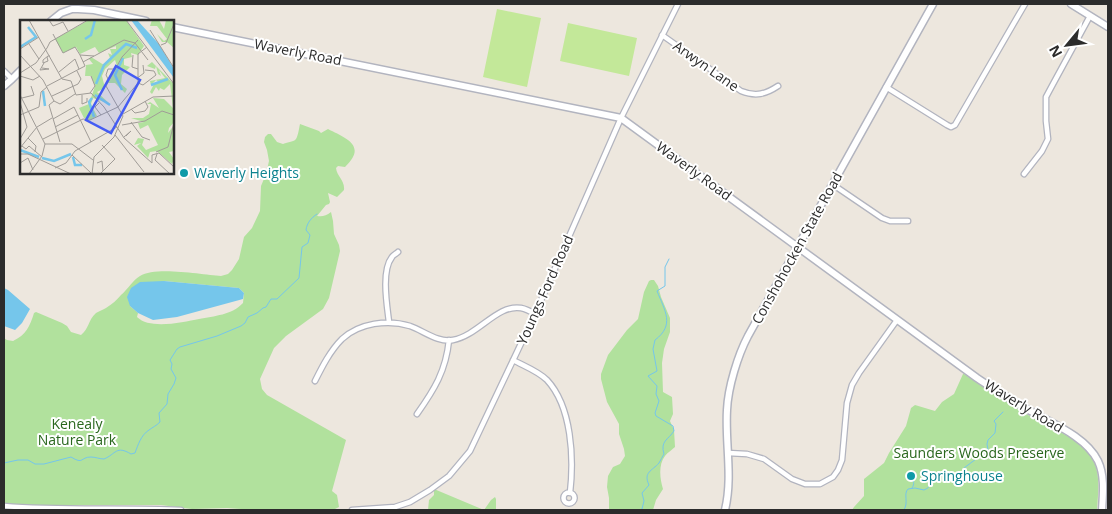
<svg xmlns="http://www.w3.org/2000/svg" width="1112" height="514" viewBox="0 0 1112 514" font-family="'Open Sans',sans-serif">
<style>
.green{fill:#b1e19d;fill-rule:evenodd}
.pitch{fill:#c3e899}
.water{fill:#75c6eb}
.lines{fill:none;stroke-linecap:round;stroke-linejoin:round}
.stream{stroke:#75c6eb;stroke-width:1}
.street-casing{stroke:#b2b4bf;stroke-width:7}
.secondary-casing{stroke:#b2b4bf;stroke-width:9}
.street{stroke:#fff;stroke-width:4.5}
.secondary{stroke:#fff;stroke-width:6}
.culture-dot{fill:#0f9aa8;stroke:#fff;stroke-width:2}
.labels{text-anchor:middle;stroke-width:4;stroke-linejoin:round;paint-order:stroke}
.street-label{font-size:14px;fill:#2c2c2c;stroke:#fff}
.culture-label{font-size:14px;fill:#0d838f;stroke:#fff;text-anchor:start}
.park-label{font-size:14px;fill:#29671d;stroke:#fff}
.inset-river{fill:none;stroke:#75c6eb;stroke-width:2.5}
.inset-road{fill:none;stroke:#a09c97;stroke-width:1}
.view{fill:#445cf4;fill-opacity:0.15;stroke:#445cf4;stroke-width:2.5}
.inset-edge{fill:none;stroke:#2c2c2c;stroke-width:2.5}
</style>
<rect width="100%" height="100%" fill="#ede7de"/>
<path class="green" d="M300 124 319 131 321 133 328 129C345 138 368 145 345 167L338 166 336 168C337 177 345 180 344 190L337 197 328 193 330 202 329 204 326 205 317 216C322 217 326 216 331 212L333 221 334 234 339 245 340 251 329 298 323 309 286 336 274 348 260 379 262 389 267 395 346 440 332 491 337 495 339 507 335 509 329 510H255L227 508 192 509 161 505H10L4 503V338L7 340 13 341C26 335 30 326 34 313L36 312 62 323 67 326 71 332 81 335C89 329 88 320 96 313 99 311 103 310 106 308 112 304 117 300 121 295 128 289 133 280 140 276 156 266 203 275 221 276L228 274 232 270 239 259 244 237 252 228 260 211 261 186 266 174 269 161 267 150 264 142 265 137 268 134H271L277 142 283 144C286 143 294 141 295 140 298 138 299 128 300 124ZM164 281 239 288 244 293 243 303C232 315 214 316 199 319 183 322 150 330 137 317L138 313 130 306Z
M651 280H654L658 286 661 297 670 318V332L664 349 662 363 663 392 672 397 673 414 670 421 674 430 675 447C672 450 668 452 665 456 658 465 660 479 663 489L656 500 653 510H609V498L607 487 608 476 613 467 620 464 625 456 624 449 619 434V424L607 402 601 379V374L608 355 627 330 638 319 644 292 649 281Z
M963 374H964C987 390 1011 405 1035 419 1054 430 1080 438 1092 458 1101 473 1098 493 1097 510H852L854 507 864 496V479L884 463 889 453 906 426 911 408 915 405 935 411 942 402 954 394Z
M434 489 484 510 491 500 495 497 496 499V510H428L429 500 434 495Z"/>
<path class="pitch" d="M497 9 541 18 527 87 483 77Z
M568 23 637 38 629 76 560 61Z"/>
<path class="water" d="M164 281 239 288 244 293 243 299 177 317 153 320 138 313 130 306 127 297 131 288 140 282Z
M4 288 8 290 30 309 22 323 15 330 4 326Z"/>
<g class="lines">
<path class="stream" d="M4 463 18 460H28L35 464H44L71 457C84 465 80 457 91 457 95 457 100 459 104 459 116 454 116 445 131 454L135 453C138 445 141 435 149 430 153 427 156 426 160 422L159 413 167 404 168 394 174 384 176 378 171 369 172 364 170 360 177 349 180 347 217 336 241 326 245 323 248 317 257 313 263 308 266 307 271 299H277L299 278 302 247 308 243 310 235 306 230C307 223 311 218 317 214
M910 478C914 481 915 483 912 488
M639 510 642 509 644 501 642 493 649 485C643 472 652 471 659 463 661 460 662 457 664 454 660 441 668 440 674 431L673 426 656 416 655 413 659 401 656 394 657 386 648 376 657 371 653 349 655 340C675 325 665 311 657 291L665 286V267L669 259
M904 510C909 502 903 494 908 489L915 488 924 490C933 486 929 484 932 477L941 475 958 476 961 473 964 468 988 450 987 444 988 440 995 433 996 424 994 421 1003 412"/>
<defs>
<path id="street" d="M662 35 741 91C756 97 766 94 778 86
M4 71 12 79
M886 87 947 125 951 127 955 125 1025 4
M1024 174 1042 151 1048 139 1046 121V97L1053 84 1090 16
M832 184 882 218 890 221H908
M389 322C387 305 381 271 392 257 392 256 397 253 398 252
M513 360C524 366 538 371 547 380 572 407 574 458 570 493
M315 381C322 367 330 351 342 339 359 323 388 319 410 326 424 331 438 343 453 340 479 335 497 304 521 308 526 309 530 311 535 314
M417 414C434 390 446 371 449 340
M728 453 747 454 764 459 792 479 805 484H820L833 477 838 470 842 460 847 403 852 385 859 373 897 320
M563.5 498a5.5 5.5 0 1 1 11 0a5.5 5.5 0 1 1-11 0Z
M4 506C63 511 122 507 181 510
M352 510 395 507 410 502 430 490 449 476 470 451 535 314 621 118 678 4"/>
<path id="secondary" d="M1071 4 1108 27
M51 21 61 13 72 9H78L94 10 146 21
M172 27 621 118 977 378C993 389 1010 399 1027 409 1049 422 1086 436 1098 461 1105 476 1103 494 1102 510
M4 86 12 79 21 70
M725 510C733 477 725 443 727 410 728 387 738 355 748 336L933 4"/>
</defs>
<use href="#street" class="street-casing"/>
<use href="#secondary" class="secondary-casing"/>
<use href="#street" class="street"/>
<use href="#secondary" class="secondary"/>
</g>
<g class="culture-dot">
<circle cx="184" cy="173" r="5"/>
<circle cx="911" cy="476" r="5"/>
</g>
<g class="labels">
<g class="street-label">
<text transform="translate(298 52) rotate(11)" y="5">Waverly Road</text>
<text transform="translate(706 66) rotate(35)" y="5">Arwyn Lane</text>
<text transform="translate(694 171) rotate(36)" y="5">Waverly Road</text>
<text transform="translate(797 248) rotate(-61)" y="5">Conshohocken State Road</text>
<text transform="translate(545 290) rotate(-66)" y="5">Youngs Ford Road</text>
<text transform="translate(1024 406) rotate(31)" y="5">Waverly Road</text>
</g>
<g class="culture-label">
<text x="194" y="178">Waverly Heights</text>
<text x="921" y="481">Springhouse</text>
</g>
<g class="park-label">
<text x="77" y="429">Kenealy<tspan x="77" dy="16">Nature Park</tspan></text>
<text x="979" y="458">Saunders Woods Preserve</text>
</g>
</g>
<g transform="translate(20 20)">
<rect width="154" height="154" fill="#ede7de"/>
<path d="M69 0H106L124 26 118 35 111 33 112 37 104 39V45L110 47 102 55 101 64 107 69 105 73 95 63H88L97 46 95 40 85 49 82 56 85 68 77 72 90 84 73 78 71 84 77 96 71 100 64 98 59 88 69 84 75 66 71 56H65L66 45 73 44 69 39 71 37 84 45 90 38 88 33 92 35 90 29H96V26L79 33 75 27 60 34 56 27 43 33 35 19ZM132 0H139L144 9 146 0H154V28L147 22H142L137 14 144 21 147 19 137 6H130ZM132 42 154 64V102L149 108 148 113 154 105V131L149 132 154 139 152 144 137 131 130 132 128 138 117 126 121 123 114 125 118 118 124 119 122 125 126 130 138 125 128 105 120 109 118 103 124 102 111 98H123L129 94 131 84H127L130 82 139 88 133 78 144 79 153 88 150 64 144 70 140 68 139 71 136 67 132 74 130 72 134 64 139 62 136 60 131 65 130 61 145 58 139 50 141 56 138 54 136 46 135 49 127 46Z" fill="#b1e19d"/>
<path d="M111 0H117L139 24 154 49V58Z" fill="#75c6eb"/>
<path class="inset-river" d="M65 19 71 15 75 0M0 27 16 17 8 7M76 64 84 45 106 24 117 28M131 65 148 59M102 70 95 55 103 38M23 71 25 86M75 75 90 85M72 78 69 82 74 97M0 130 19 137M53 137 55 145H62M22 138 34 141 51 134"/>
<path class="inset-road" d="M9 0 42 59 51 61 56 75 71 73 84 87 104 118 132 143M29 0 33 6 43 2 48 11M106 0 154 64M130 10 154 48M33 14 43 33 55 27 60 35 74 36M9 24 19 39M141 25 146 23 154 4M27 28 30 22 68 0M0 29 19 17M0 35 23 60 34 81M113 35 112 47 118 49M27 37 28 41 23 43V40L28 36H30M63 42 104 20 115 23 128 40M22 48 29 49 20 50 24 43M39 52 55 39 59 49M0 53 16 43 27 28M0 56 13 60 20 56M88 59 86 55 88 49H94M116 59 124 53 123 45M118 63V34L127 27M118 63 123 65 136 55 134 51 125 50M27 66 65 46 60 35M70 73 75 66 71 56M0 75 25 124 22 136 9 154M62 75V84L67 82V78M32 76 58 64 61 59 57 51M2 78 14 75 11 66M34 81 29 85 40 122M34 81 40 84 55 74M0 82 7 107 0 119M79 83 75 87 81 95M111 89 115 93 125 91 128 87 125 81M103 94 133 77 154 76M0 95 19 87 21 72 27 67M33 99 54 87 71 122M111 102 122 117 130 120M102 105 125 101 142 91 154 95M35 107 58 95M95 115 124 152M104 117 111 111 106 116M8 118 16 126 15 132M23 119 63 99 70 100 98 87 118 63M25 124H52L73 140M2 126 6 129 9 126 22 137M0 128 17 107 32 98M136 132 148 127 154 103M0 134H8L51 154M137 134 135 140 150 154M52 135 71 153M0 143 8 138 13 150M77 143 82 141 83 151M132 143V135L139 133 154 147M35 148 46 143 55 131 97 107M72 154 74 137 94 117 103 96 86 66 102 37 118 20M80 154 95 139 82 125"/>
<path class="view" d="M96 46 120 60 91 113 66 100Z"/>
<rect width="154" height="154" class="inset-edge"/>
</g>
<rect width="1112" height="514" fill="none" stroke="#2c2c2c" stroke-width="10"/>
<g transform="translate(1067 45) rotate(241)" stroke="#ffffff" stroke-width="4" paint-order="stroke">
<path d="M0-4L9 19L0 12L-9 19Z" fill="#2c2c2c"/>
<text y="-8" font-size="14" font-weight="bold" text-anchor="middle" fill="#2c2c2c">N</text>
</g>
</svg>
